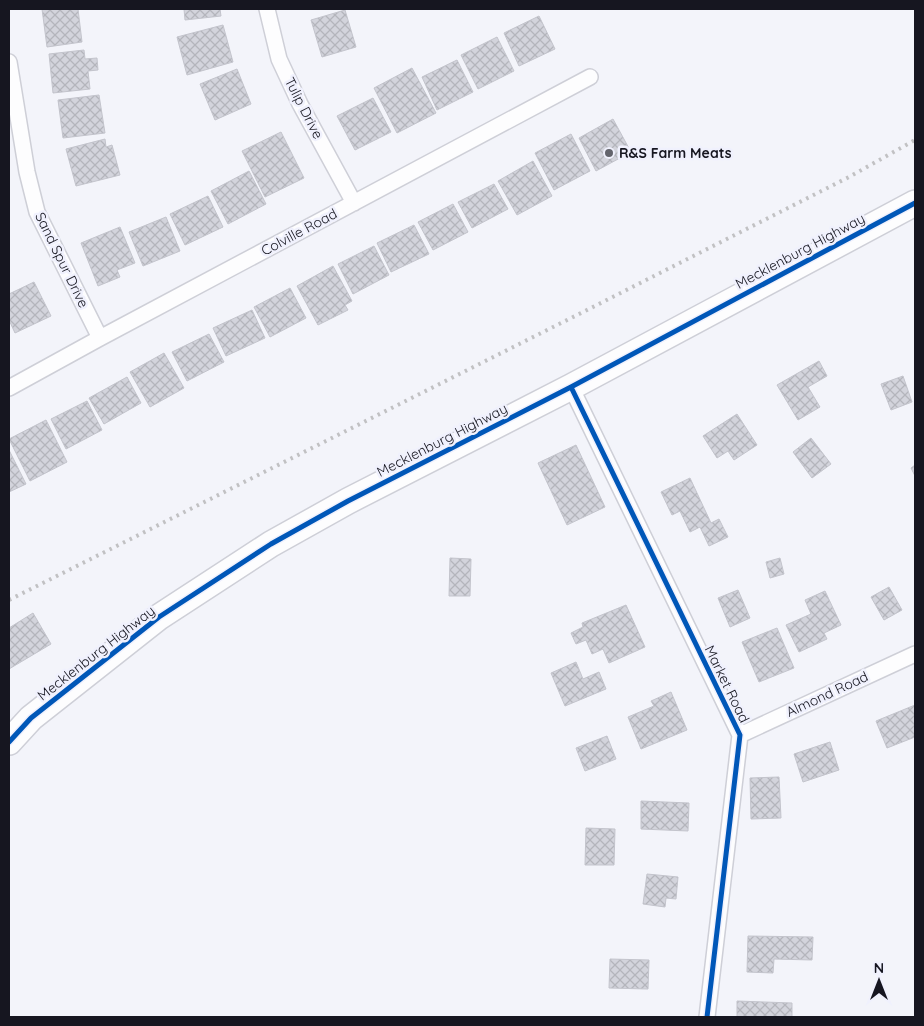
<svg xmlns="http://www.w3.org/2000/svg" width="924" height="1026" viewBox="0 0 924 1026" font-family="Quicksand,sans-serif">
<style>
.building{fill:url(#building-cross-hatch);stroke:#c3c4cc}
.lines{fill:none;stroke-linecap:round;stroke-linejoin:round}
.minor-casing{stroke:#cecfd7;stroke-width:18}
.primary-casing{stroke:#cecfd7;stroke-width:28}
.minor{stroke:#fdfdfe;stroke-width:15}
.primary{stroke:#fdfdfe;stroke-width:25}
.rail{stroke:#c1c1c3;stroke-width:4;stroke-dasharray:2.5 5;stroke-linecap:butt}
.cycleway-casing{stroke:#f0f1fd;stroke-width:8}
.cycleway{stroke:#0057b8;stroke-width:5}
.poi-dot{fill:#63646c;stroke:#f0f1fd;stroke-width:2}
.labels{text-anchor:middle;stroke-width:5;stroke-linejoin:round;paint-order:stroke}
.street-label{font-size:14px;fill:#161620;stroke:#f0f1fd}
.poi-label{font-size:14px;font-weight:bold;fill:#161620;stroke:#f0f1fd;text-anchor:start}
</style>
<defs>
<pattern id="building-cross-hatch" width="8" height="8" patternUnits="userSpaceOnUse" patternTransform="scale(1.25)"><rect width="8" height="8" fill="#d3d4dc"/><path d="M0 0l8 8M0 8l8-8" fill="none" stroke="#b4b5bc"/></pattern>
</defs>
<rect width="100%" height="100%" fill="#f3f4fa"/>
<path class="building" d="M42 9H78L82 42 47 47Z
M184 9H220L221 16 185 20Z
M345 10 356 47 322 57 311 20Z
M539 16 555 49 519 66 504 33Z
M223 25 233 62 187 75 177 37Z
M497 37 514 71 478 89 461 55Z
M84 50 85 59 97 58 98 70 88 71 90 89 53 93 49 54Z
M457 60 473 92 437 110 422 77Z
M412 68 436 113 397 133 374 88Z
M237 69 251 104 215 120 200 84Z
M99 95 105 133 63 138 58 100Z
M373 98 391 132 355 150 337 116Z
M613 119 631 152 596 171 579 138Z
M281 132 304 178 265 197 242 151Z
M571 134 590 171 554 190 535 153Z
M105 139 106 147 112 145 120 175 76 186 66 149Z
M533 161 552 196 517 215 498 181Z
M249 171 266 204 228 224 211 191Z
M494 184 508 209 472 228 458 202Z
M208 196 223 227 185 245 170 214Z
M453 204 468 232 433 250 418 222Z
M166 217 180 251 143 266 129 232Z
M414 225 429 254 391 272 377 243Z
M120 227 135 263 117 270 120 277 98 286 81 243Z
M374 246 389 275 353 294 338 264Z
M333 266 352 301 345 305 348 310 318 325 297 286Z
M34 282 51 316 15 333 9 320V294Z
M290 288 306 318 270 337 254 307Z
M252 310 265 338 226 356 213 328Z
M209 334 224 362 187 381 172 352Z
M164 353 184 388 150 407 130 372Z
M819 361 827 376 808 387 820 407 798 420 777 385Z
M903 376 912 402 891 410 881 384Z
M127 377 141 403 104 424 89 398Z
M87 401 102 430 66 449 51 419Z
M737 414 757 445 734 460 728 451 717 458 703 436Z
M46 420 67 462 30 481 9 439Z
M811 438 831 464 812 478 793 452Z
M576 445 605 507 567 525 538 463Z
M9 450 26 484 9 492Z
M915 465V476L911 468Z
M690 478 711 523 719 519 728 537 709 546 700 527 690 532 680 511 672 515 661 492Z
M450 558 471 559 470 596H449Z
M780 558 784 574 770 578 766 562Z
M889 587 902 610 884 620 871 597Z
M738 590 750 618 730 627 718 598Z
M825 591 841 625 824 633 827 639 799 652 786 625 811 614 805 600Z
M626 605 645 647 609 663 603 649 592 654 586 640 576 644 571 633 583 627 582 623Z
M33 613 51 644 9 669V628Z
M777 628 794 668 759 682 742 642Z
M576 662 583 679 599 672 606 689 565 706 551 673Z
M671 692 687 730 641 749 628 717 654 706 651 701Z
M915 705V737L887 748 876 721Z
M607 736 616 759 585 771 576 748Z
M830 742 839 770 803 782 794 754Z
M779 777 781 818 751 819 750 778Z
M641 801 689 803 688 831 641 829Z
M586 828 615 829 614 865H585Z
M647 874 678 877 676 899 666 898 665 907 643 904Z
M748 936 813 937 812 960 774 959 773 973 747 972Z
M610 959 649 960 648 989 609 988Z
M737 1001 792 1003V1017H737Z"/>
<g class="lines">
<defs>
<path id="minor" d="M267 9 279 59 300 104 354 203
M9 62 27 172 37 212 100 338
M571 387 740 735 707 1017
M9 388 100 338 590 77
M740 735 915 654"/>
<path id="primary" d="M9 742 31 718 159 617 271 544 348 501 571 387 915 203"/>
</defs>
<use href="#minor" class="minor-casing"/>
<use href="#primary" class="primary-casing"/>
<use href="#minor" class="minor"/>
<use href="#primary" class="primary"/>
<path class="rail" d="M9 600 589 309 849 177 915 140"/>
<defs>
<path id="cycleway" d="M571 387 740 735 707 1017
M9 742 31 718 159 617 271 544 348 501 571 387 915 203"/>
</defs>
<use href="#cycleway" class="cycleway-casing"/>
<use href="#cycleway" class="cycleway"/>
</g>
<circle class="poi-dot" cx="609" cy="153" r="5"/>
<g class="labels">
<g class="street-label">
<text transform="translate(304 108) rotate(63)" y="5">Tulip Drive</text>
<text transform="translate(299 232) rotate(-28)" y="5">Colville Road</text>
<text transform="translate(800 251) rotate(-28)" y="5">Mecklenburg Highway</text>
<text transform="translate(62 260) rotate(64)" y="5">Sand Spur Drive</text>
<text transform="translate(442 440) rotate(-27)" y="5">Mecklenburg Highway</text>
<text transform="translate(96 653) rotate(-38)" y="5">Mecklenburg Highway</text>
<text transform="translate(727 684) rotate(64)" y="5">Market Road</text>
<text transform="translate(827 694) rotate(-25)" y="5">Almond Road</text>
</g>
<g class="poi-label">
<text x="619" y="158">R&amp;S Farm Meats</text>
</g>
</g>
<rect width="924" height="1026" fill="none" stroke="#161620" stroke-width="20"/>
<g transform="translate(879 981)" stroke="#f0f1fd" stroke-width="4" paint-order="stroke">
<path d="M0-4L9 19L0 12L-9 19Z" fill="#161620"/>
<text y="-8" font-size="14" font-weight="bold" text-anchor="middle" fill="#161620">N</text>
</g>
</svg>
